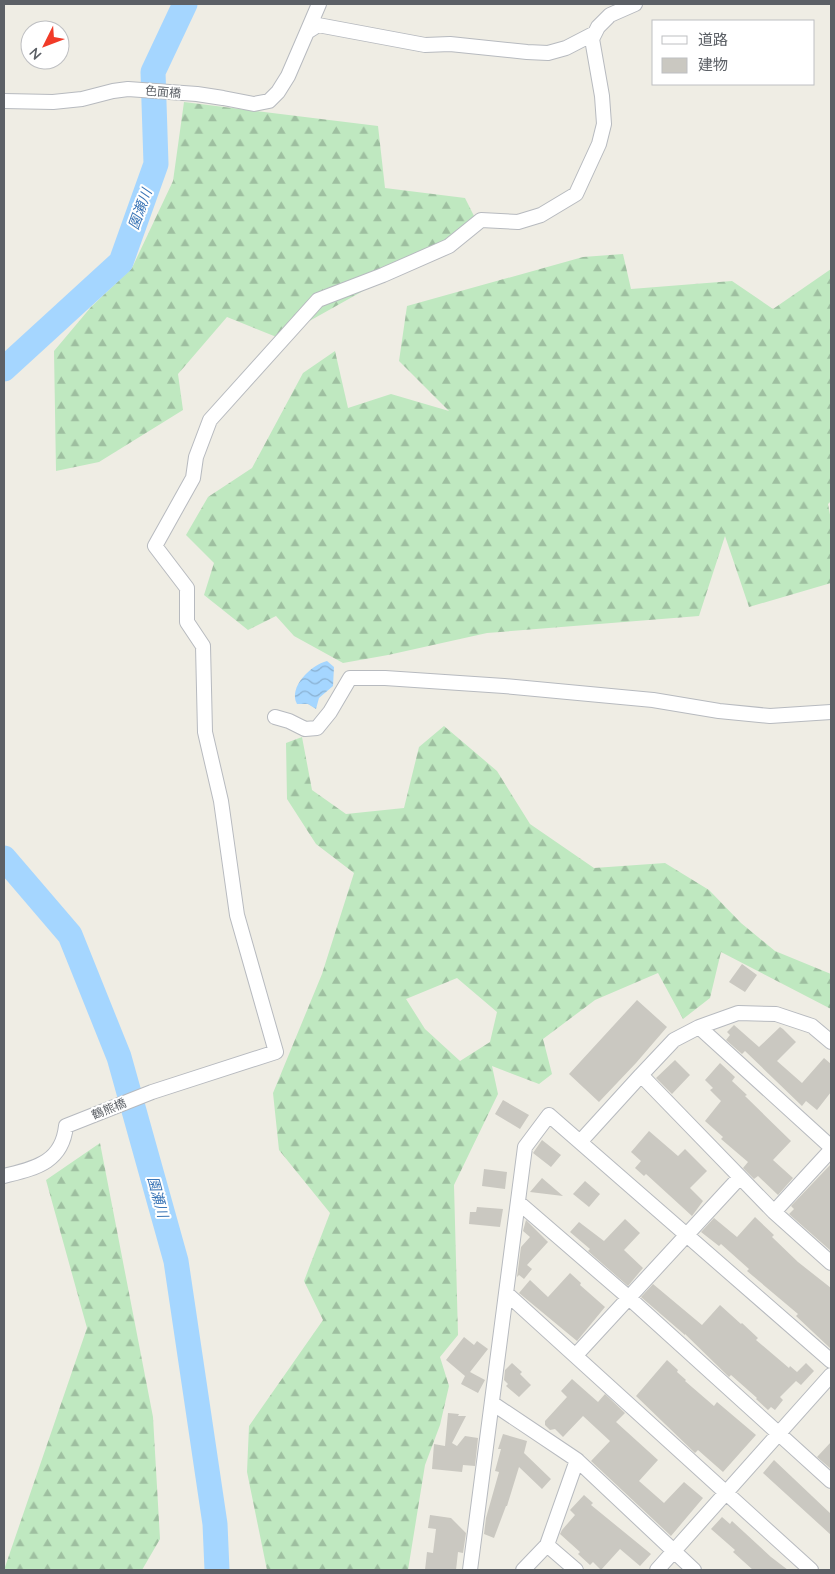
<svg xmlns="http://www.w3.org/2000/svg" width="835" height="1574" viewBox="0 0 835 1574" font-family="Quicksand,'Noto Sans JP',sans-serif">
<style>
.forest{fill:url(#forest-firs);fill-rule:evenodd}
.water{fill:url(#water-waves)}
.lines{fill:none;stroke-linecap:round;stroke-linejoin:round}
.river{stroke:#a5d6ff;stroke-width:25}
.building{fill:#cac8c1}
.minor-casing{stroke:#b7babf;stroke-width:16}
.minor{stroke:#fff;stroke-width:14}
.labels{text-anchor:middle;stroke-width:4;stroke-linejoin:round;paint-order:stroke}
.street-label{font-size:12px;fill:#5c6066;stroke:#fff}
.water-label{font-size:14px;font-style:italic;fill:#3b76b7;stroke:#fff}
</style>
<defs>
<pattern id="forest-firs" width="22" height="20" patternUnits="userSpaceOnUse" patternTransform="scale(1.25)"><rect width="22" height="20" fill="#bfe8c0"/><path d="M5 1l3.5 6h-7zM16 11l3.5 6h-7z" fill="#9ebfa0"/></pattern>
<pattern id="water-waves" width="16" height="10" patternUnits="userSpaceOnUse" patternTransform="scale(1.25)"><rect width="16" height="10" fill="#a5d6ff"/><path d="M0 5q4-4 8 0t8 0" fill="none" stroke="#8ab1d2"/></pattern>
</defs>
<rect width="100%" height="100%" fill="#efede4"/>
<path class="forest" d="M184 102 378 126 385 188 465 198 479 226 279 338 227 317 178 374 183 410 99 462 56 471 54 351 91 307 132 268 173 181Z
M623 254 631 289 732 281 773 309 831 269V501L828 504 831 520V583L749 607 725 536 699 616 487 633 388 655 343 663 294 636 276 616 248 630 204 595 214 563 186 535 208 497 252 468 303 373 335 351 348 408 391 394 449 411 399 361 407 306 583 257Z
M444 726 497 771 530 824 594 868 665 863 709 890 741 923 775 951 831 974V1009L721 952 710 998 683 1019 658 973 595 1000 543 1039 552 1074 539 1084 492 1066 498 1094 454 1185 458 1335 440 1357 449 1386 440 1425 425 1465 408 1570H267L247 1472 249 1426 323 1320 304 1281 330 1213 279 1150 273 1093 322 974 354 873 316 844 287 799 286 743 302 737 312 790 346 814 404 808 419 747ZM457 978 497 1012 490 1042 460 1061 425 1029 406 999Z
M100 1143 153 1417 160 1539 142 1570H4L87 1328 46 1180Z"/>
<path class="water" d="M327 661 334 667 333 686 319 698 316 709 308 704H297C288 687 311 665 327 661Z"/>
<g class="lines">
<path class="river" d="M4 369 121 262 156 164 153 72 185 4
M4 858 70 935 119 1057 176 1261 215 1524 217 1570"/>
</g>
<path class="building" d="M742 964 757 975 745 992 729 982Z
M637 1000 667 1027 636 1063 599 1102 569 1074Z
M734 1025 759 1047 780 1027 783 1029 796 1042 777 1061 802 1083 824 1058 831 1064V1092L817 1110 806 1101 802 1106 745 1051 742 1054 726 1040 730 1035 727 1032Z
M675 1060 690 1075 672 1094 656 1078Z
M720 1063 735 1077 732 1081 747 1095 745 1096 791 1141 773 1160 793 1178 778 1195 758 1176 754 1179 743 1168 748 1162 721 1139 723 1137 705 1121 721 1101 710 1090 713 1088 705 1080Z
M503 1100 529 1115 520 1129 495 1114Z
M649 1131 678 1156 685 1149 707 1171 690 1188 703 1201 692 1216 646 1174 644 1176 635 1168 641 1161 631 1152Z
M542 1140 561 1155 551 1167 533 1153Z
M831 1164V1251L789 1214 794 1209 791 1206Z
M484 1169 507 1172 505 1189 482 1186Z
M542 1178 563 1196 530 1192Z
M585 1181 600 1194 589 1207 573 1194Z
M477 1207 503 1209 500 1227 469 1224 470 1212H476Z
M755 1217 774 1235 772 1237 798 1262 831 1288V1349L796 1316 798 1314 747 1271 749 1269 721 1244 719 1246 701 1232 714 1218 737 1237Z
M625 1219 640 1233 624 1250 643 1268 628 1286 588 1251 590 1249 570 1232 579 1222 604 1241Z
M526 1220 548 1242 527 1265 532 1269 524 1279 519 1275 517 1277 521 1247 530 1237 523 1231Z
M570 1273 581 1283 580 1285 605 1307 577 1341 519 1293 530 1280 548 1297Z
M653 1284 702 1325 720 1305 741 1324 742 1323 758 1338 756 1340 789 1368 790 1366 797 1372 806 1363 814 1371 801 1385 796 1381 780 1397 783 1400 775 1410 771 1407 768 1410 756 1399 757 1398 731 1375 729 1377 685 1334V1335L641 1297Z
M464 1337 474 1345 477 1341 488 1349 470 1372 485 1380 478 1393 461 1384 465 1376 446 1360Z
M667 1360 678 1370 677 1372 686 1380 685 1381 714 1406 717 1402 756 1435 723 1472 698 1450 695 1453 636 1396Z
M512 1363 522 1372 520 1374 531 1385 519 1397 506 1386 508 1384 504 1380 505 1370Z
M572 1379 598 1402 605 1394 625 1413 616 1422 658 1460 639 1481 664 1503 684 1482 703 1498 671 1536 591 1461 610 1441 583 1416 563 1437 555 1429 550 1430 545 1425V1421L567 1397 561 1391Z
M448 1413 459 1414 458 1416H466L452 1443 457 1446 465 1436 478 1438 475 1466 463 1465 462 1472 432 1469 434 1444 445 1446Z
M503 1434 527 1441 524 1453 551 1479 542 1489 519 1467 507 1506H506L494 1538 484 1534 486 1518 499 1472 495 1471 501 1449H498Z
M831 1442V1469L817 1457Z
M774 1460 831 1514V1535L763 1473Z
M584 1495 593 1503 591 1505 651 1554 640 1566 620 1549 601 1570 593 1562 590 1565 578 1554 580 1552 560 1534 562 1530 575 1515 570 1510Z
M430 1515 451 1518 466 1533 463 1553 458 1552 456 1570H425L427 1552 433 1553 436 1529 428 1528Z
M722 1517 730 1524 732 1521 771 1557 788 1570H753L733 1552 735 1550 711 1529Z"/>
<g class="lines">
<defs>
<path id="minor" d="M307 32 319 4
M4 101 53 102 82 99 113 91 128 89 197 94 223 98 254 104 269 101 278 92 288 76 307 32 318 25 425 45 450 44 527 52 548 53 566 48 595 33
M275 717 289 721 305 729 317 728 330 712 350 678H385L504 686 653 700 719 711 770 716 831 712
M699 1027 831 1147
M641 1075 674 1040 699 1027 738 1013 776 1014 812 1026 831 1042
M580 1142 641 1075 774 1212 831 1150
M4 1176C35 1168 62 1163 66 1126L152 1092 276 1052 237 915 221 801 205 732 203 646 187 622V588L155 546 193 478 196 457 210 420 318 300 383 275 449 246 481 220 518 222 541 215 576 194 599 144 604 124 602 96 592 39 598 27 610 15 635 4
M518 1202 628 1297 831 1481
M774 1212 831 1263
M506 1293 811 1570
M576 1355 740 1177
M492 1403 577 1460 547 1545 523 1570
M577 1460 694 1570
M547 1545 576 1570
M470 1570 525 1147 549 1115 831 1361
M657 1570 831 1375"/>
</defs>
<use href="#minor" class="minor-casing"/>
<use href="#minor" class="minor"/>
</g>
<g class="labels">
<g class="street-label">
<text transform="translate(163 92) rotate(5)" y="4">色面橋</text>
<text transform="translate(109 1109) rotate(-22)" y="4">鶴熊橋</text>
</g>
<g class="water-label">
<text transform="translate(140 209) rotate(-70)" y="5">園瀬川</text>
<text transform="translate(158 1197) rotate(75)" y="5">園瀬川</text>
</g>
</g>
<rect width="835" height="1574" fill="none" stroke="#5c6066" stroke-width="10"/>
<rect x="652" y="20" width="162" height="65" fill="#ffffff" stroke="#bebfc2"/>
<rect x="662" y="36" width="25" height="8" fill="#ffffff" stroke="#bebfc2"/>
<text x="698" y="45" font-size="15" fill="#5c6066">道路</text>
<rect x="662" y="58" width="25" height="15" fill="#cac8c1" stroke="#bebfc2"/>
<text x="698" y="70" font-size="15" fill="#5c6066">建物</text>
<g transform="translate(45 45) rotate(228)"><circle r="24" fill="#ffffff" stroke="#bebfc2"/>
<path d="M0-4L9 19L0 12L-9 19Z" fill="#f13b28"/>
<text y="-8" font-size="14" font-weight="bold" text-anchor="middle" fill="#5c6066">N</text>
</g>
</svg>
